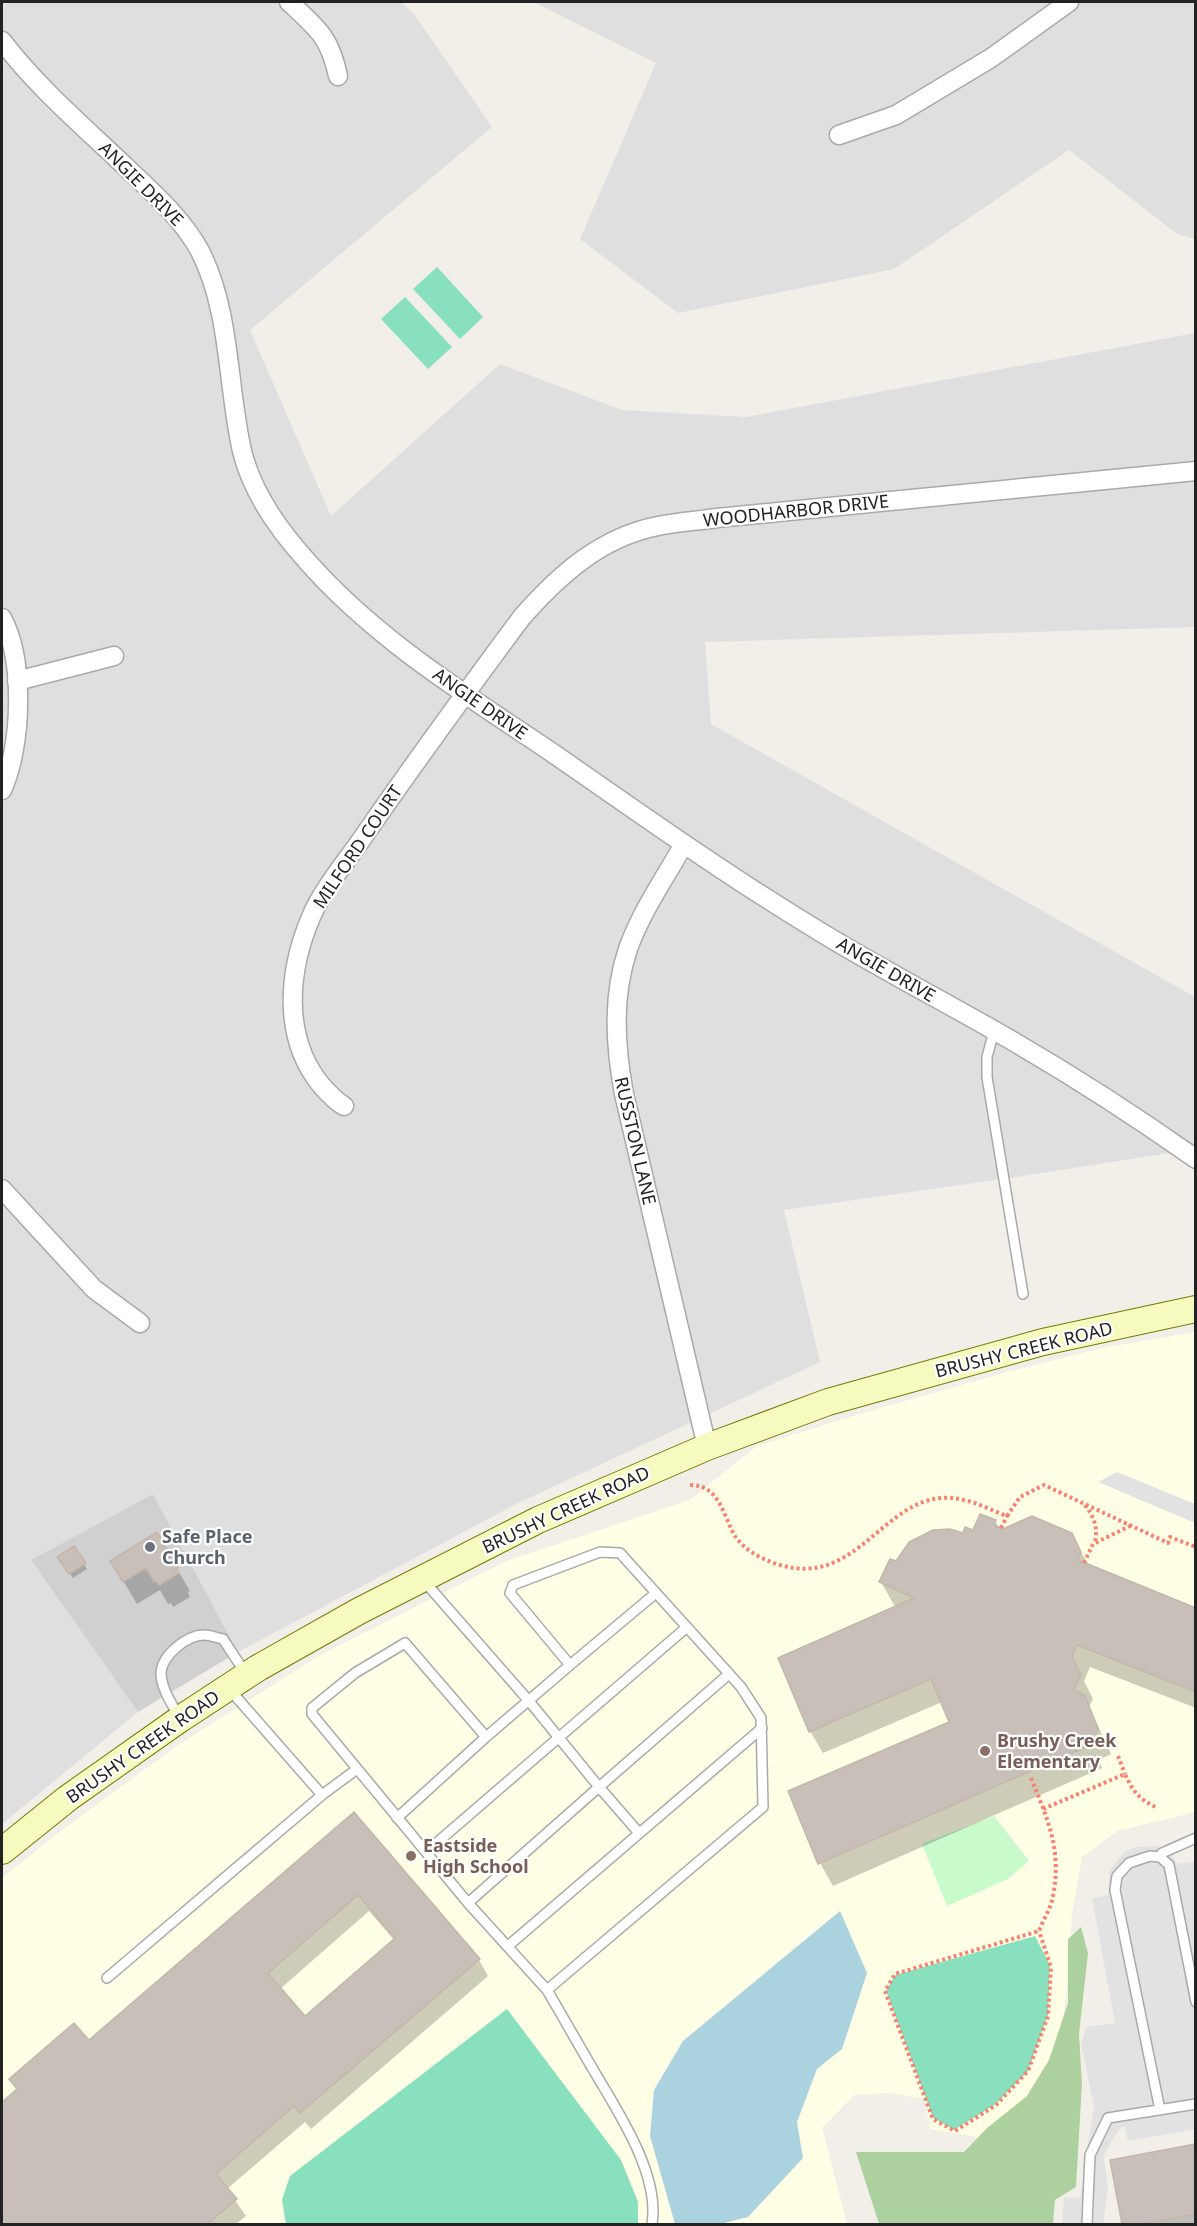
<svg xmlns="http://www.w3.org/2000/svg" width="1197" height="2226" viewBox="0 0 1197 2226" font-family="'Noto Sans',sans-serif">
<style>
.residential{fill:#e0dfdf}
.education{fill:#ffffe5}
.religious{fill:#d0d0d0}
.forest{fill:#add19e}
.park{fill:#c8facc}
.pitch{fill:#88e0be}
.parking{fill:#e2e2e2}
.water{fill:#aad3df}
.shadow{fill:#0003;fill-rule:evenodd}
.building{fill:#c7bfb8;stroke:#c4b6ab;stroke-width:1.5;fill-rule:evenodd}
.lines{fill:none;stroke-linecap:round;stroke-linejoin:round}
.lane-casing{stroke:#a9a9a9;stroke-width:12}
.street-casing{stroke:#a9a9a9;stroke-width:21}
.secondary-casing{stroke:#707d05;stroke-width:28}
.path{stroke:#fa8072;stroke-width:4;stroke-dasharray:3 3;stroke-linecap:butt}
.lane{stroke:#fff;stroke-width:9}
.street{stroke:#fff;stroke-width:18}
.secondary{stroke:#f7fabf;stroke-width:26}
.worship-dot{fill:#6b7280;stroke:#fff;stroke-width:2}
.education-dot{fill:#8d6e63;stroke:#fff;stroke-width:2}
.labels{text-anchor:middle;stroke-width:4.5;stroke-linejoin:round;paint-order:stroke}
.street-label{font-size:18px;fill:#222;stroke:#fff}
.worship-label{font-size:18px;font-weight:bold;fill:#5b616d;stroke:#fff;text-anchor:start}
.education-label{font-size:18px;font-weight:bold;fill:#785e54;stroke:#fff;text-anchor:start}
</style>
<rect width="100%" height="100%" fill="#f2efe9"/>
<path class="residential" d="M2 2H401L414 14 492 127 250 330 331 516 500 364 622 410 746 417 1195 333V627L705 642 711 724 1195 997V1149L1016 1177 784 1210 820 1362 518 1503 238 1652 153 1494 31 1560 138 1712 2 1824Z
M533 2H1195V239L1177 234 1069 150 894 269 678 313 580 239 656 63Z"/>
<path class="education" d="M1195 1332V1812L1117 1831 1082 1857 1072 1913 1069 1970 1058 2063 990 2139 930 2129 925 2099 889 2093 854 2095 822 2128 847 2224H2V1878L57 1834 178 1745 322 1654 507 1561 690 1500 757 1446 856 1415 1007 1372 1102 1348Z"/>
<path class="religious" d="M153 1494 238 1652 138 1712 31 1560Z"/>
<path class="forest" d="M1081 1927 1088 1953 1079 2034 1082 2083 1076 2187 1055 2200 1053 2224H879L856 2152H964L987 2128 1027 2096 1049 2060 1068 2003V1939Z"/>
<path class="park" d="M994 1816 1029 1861 1008 1879 947 1906 922 1844Z"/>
<path class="pitch" d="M437 267 483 317 460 339 413 289Z
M405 297 452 347 428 369 381 319Z
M1035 1936 1050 1965 1048 2015 1028 2071 996 2104 954 2130 933 2118 886 1991 895 1975Z
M507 2009 621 2160 638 2202V2224H286L282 2200 290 2176Z"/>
<path class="parking" d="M1117 1472 1195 1504V1523L1098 1482Z
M1155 1846 1169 1852 1178 1864 1195 1861V2129L1128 2141 1124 2126 1121 2127 1105 2152 1104 2159 1108 2188 1103 2224H1062L1064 2197 1080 2198 1094 2106 1081 2045 1086 2027 1115 2023 1092 1898 1108 1895 1109 1871 1124 1852 1136 1847Z"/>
<path class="water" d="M840 1911 867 1973 842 2049 817 2069 797 2122 803 2158 748 2217 720 2224H675L650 2136 654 2090 683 2041Z"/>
<path class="shadow" d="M995 1521 1000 1529 1071 1534 1089 1566 1196 1609V1708L1090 1667 1084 1681 1093 1699 1089 1707 1111 1754 1099 1760 1102 1768 833 1886 820 1863 790 1792 951 1723 942 1702 823 1753 810 1731 898 1607 894 1605 881 1582 896 1563 904 1550 917 1538 933 1531 964 1535 974 1532Z
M157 1535 190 1591 188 1592 190 1597 173 1607 171 1603 168 1604 160 1590 137 1604 112 1562Z
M74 1548 87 1569 73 1578 62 1562Z
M354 1814 479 1960 488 1976 311 2129 305 2122 227 2189 246 2216 236 2224H2V2104L17 2091 11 2079 88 2042ZM369 1911 394 1940 305 2018 280 1989Z
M1196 2145V2224H1123L1111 2162Z"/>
<path class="building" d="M980 1514 996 1520 994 1525 1003 1529 1032 1516 1072 1533 1081 1552 1078 1560 1196 1608V1692L1077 1645 1072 1657 1081 1675 1074 1690 1085 1696 1099 1731 1087 1737 1090 1745 818 1864 788 1791 949 1722 931 1679 809 1732 778 1658 914 1598 879 1582 890 1559 896 1561 909 1542 933 1530 950 1529 963 1533 965 1527 973 1530Z
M157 1532 178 1568 176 1569 179 1573 159 1585 156 1581 154 1582 146 1568 123 1582 110 1561Z
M74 1546 86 1563 69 1574 57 1557Z
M354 1812 480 1959 300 2113 294 2106 216 2174 237 2199 207 2224H2V2102L17 2089 9 2079 74 2023 89 2040ZM358 1895 395 1938 305 2016 268 1973Z
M1196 2144V2214L1141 2224H1122L1110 2160Z"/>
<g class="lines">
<defs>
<path id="lane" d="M994 1031 987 1057V1077L1023 1294
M424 1581 529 1701 599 1787 468 1903 312 1714V1708L355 1673 405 1643 486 1737 570 1665 510 1593 513 1585 600 1552 620 1553 741 1687 761 1718 763 1807 547 1990 468 1903
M570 1665 656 1593
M179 1717C172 1704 161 1688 161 1673 162 1655 187 1635 204 1635 210 1635 217 1638 223 1639L246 1674
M322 1795 357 1769
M397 1818 486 1737
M639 1833 599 1787 729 1674
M426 1852 687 1627
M1160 1857 1162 1853 1196 1838
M508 1946 762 1728
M107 1978 322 1795 230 1690
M547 1990C563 2017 578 2044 594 2071 618 2112 660 2174 652 2224
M1160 2110 1115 1890 1117 1876 1129 1863 1150 1856 1160 1857 1169 1865 1196 2002
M1087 2224 1090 2155 1108 2118 1196 2104"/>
<path id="street" d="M289 2C317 28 330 37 338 76
M2 41C38 88 84 127 127 168 154 194 182 218 200 251 231 312 227 385 242 451 252 492 278 529 306 560 376 640 467 695 554 754 638 812 722 872 809 925 876 967 948 1003 1016 1043 1078 1079 1138 1118 1196 1159
M839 135 896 115 991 58 1069 2
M2 618C25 660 22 747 2 790
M17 681 114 656
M684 844C665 878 641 912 628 949 612 996 615 1045 624 1094L707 1447
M344 1106C335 1101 328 1093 321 1085 282 1037 288 971 311 917 323 888 350 857 368 830 418 758 470 687 522 617 559 575 601 537 658 526 677 522 697 521 717 518L1196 471
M2 1189 94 1289 140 1323"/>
<path id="secondary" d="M2 1851 68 1798 180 1719 258 1668 359 1611 538 1520 707 1447 828 1402 1043 1342 1196 1309"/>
</defs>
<use href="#lane" class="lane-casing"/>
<use href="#street" class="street-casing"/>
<use href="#secondary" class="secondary-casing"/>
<path class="path" d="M690 1485C720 1485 723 1516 735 1536 747 1554 773 1565 794 1568 866 1578 892 1482 964 1500 978 1503 993 1511 1007 1516L1020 1497 1044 1485 1168 1543 1170 1537 1196 1547
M1085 1505C1094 1517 1098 1527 1095 1542
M1001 1528 1007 1516
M1084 1563 1093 1544 1130 1526
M1118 1756 1125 1774
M1031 1778C1048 1820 1062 1850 1053 1896 1051 1908 1043 1920 1039 1931L895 1974 885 1991 933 2119 955 2131 996 2105 1028 2071 1048 2016 1051 1967 1039 1931
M1043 1809 1125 1774C1133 1792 1140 1800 1158 1808"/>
<use href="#lane" class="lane"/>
<use href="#street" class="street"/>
<use href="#secondary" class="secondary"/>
</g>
<circle class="worship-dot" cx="150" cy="1547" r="6"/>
<g class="education-dot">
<circle cx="985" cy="1751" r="6"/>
<circle cx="411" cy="1856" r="6"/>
</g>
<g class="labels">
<g class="street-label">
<text transform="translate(141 184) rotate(45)" y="6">ANGIE DRIVE</text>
<text transform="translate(796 511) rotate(-6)" y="6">WOODHARBOR DRIVE</text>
<text transform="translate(480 704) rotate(35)" y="6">ANGIE DRIVE</text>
<text transform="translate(358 847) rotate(-56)" y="6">MILFORD COURT</text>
<text transform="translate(886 970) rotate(30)" y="6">ANGIE DRIVE</text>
<text transform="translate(635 1141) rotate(77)" y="6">RUSSTON LANE</text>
<text transform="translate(1024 1350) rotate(-14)" y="6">BRUSHY CREEK ROAD</text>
<text transform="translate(566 1510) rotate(-25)" y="6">BRUSHY CREEK ROAD</text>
<text transform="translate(143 1747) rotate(-35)" y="6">BRUSHY CREEK ROAD</text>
</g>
<g class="worship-label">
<text x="162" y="1543">Safe Place<tspan x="162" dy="21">Church</tspan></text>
</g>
<g class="education-label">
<text x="997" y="1747">Brushy Creek<tspan x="997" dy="21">Elementary</tspan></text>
<text x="423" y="1852">Eastside<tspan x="423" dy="21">High School</tspan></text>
</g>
</g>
<rect width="1197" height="2226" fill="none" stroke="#222222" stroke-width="6"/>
</svg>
